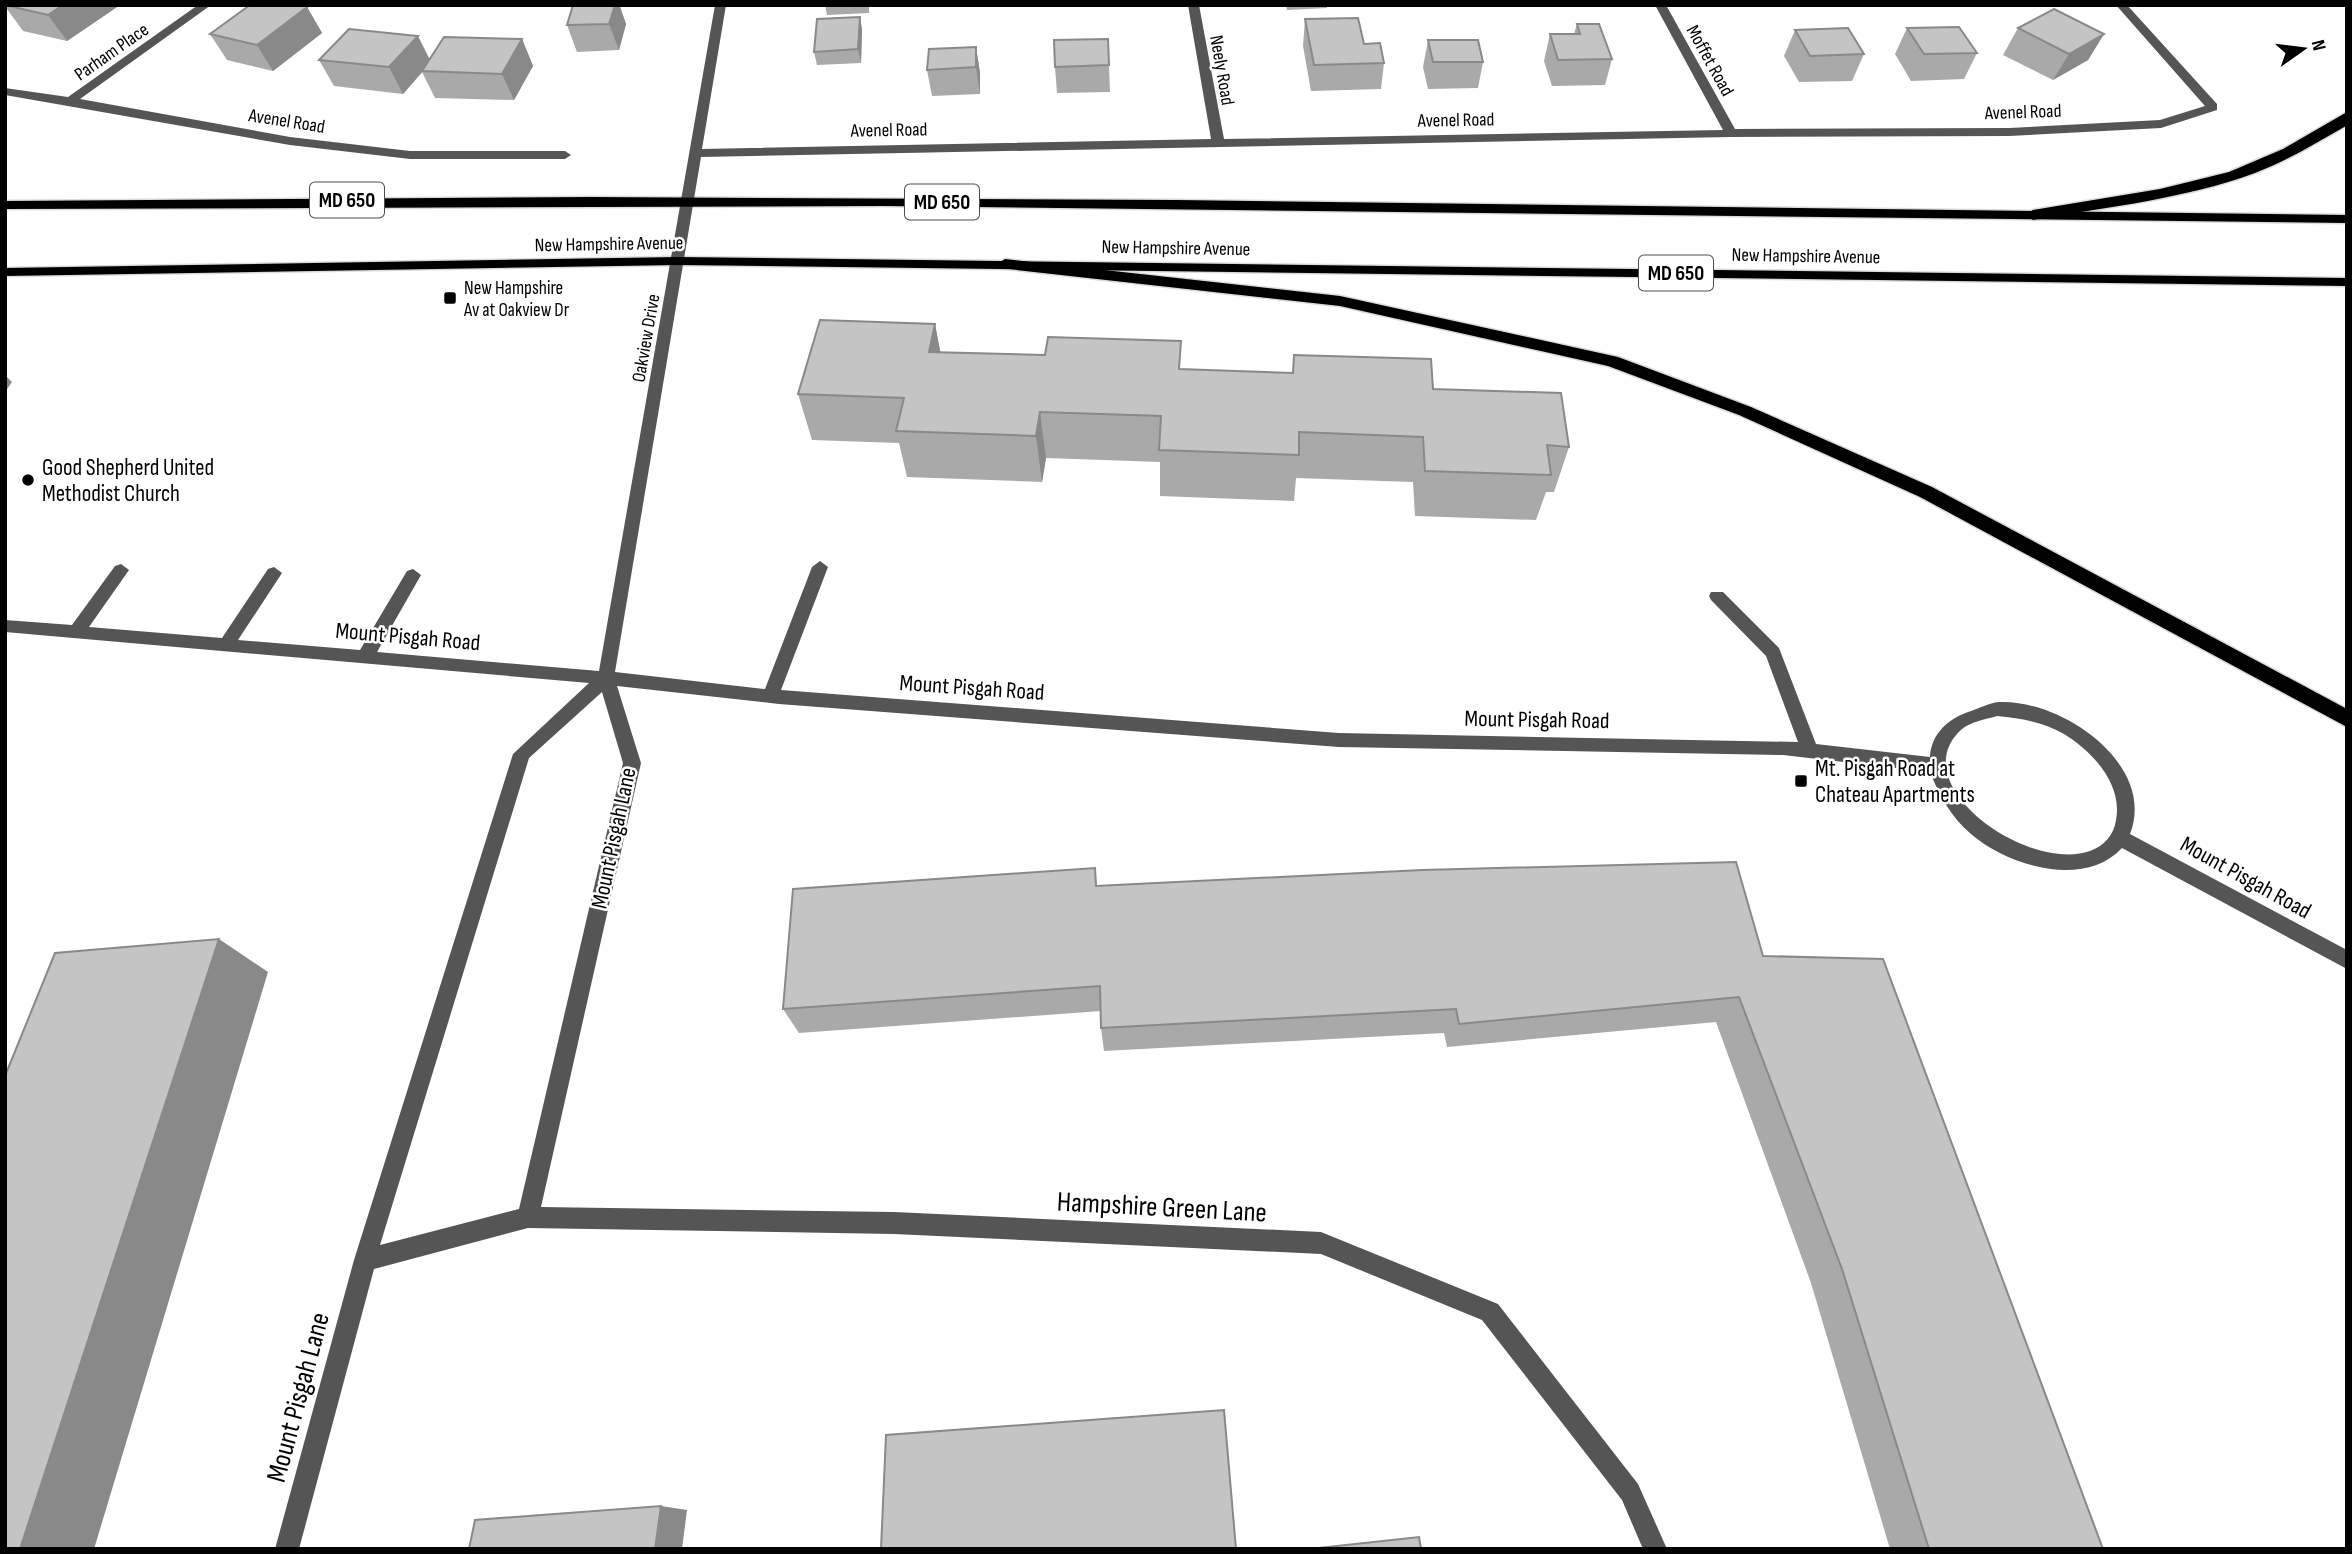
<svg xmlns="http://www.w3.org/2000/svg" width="2352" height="1554" viewBox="0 0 2352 1554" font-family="'Sofia Sans Condensed',sans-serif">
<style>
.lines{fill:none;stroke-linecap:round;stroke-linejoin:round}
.major-casing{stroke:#dbdbdb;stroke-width:3}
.highway-casing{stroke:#dbdbdb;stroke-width:3}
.minor{fill:#555;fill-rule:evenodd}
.major{fill:#000;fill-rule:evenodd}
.highway{fill:#000;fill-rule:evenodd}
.wall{fill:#a9a9a9}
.shaded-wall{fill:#898989}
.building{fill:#c4c4c4;stroke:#898989;stroke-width:2}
.poi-dot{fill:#000;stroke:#fff;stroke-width:2.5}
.labels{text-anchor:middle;stroke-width:5;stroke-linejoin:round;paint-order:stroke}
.far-street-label{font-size:19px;fill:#000;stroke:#fff}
.far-poi-label{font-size:19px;fill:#000;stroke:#fff;text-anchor:start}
.shield{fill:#fff;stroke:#4c4c4c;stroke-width:2}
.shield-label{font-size:21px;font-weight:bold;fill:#000}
.poi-label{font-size:23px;fill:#000;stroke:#fff;text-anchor:start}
.street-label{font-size:23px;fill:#000;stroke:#fff}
.near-street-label{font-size:28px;fill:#000;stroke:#fff}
</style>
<rect width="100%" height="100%" fill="#fff"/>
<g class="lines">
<defs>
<path id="major" d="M591 197 1176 200 2347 215V223L883 206 5 209V201Z
M678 257 2347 278V286L678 265 5 276V268Z"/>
<path id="highway" d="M2347 112 2346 126C2316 143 2287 161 2255 173 2184 199 2107 207 2033 220L2025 215 2033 210 2160 189 2229 172 2283 149Z
M1005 259 1340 296 1618 357 1751 407 1932 487 2347 709V727L1920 497 1739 415 1608 366 1340 306 999 268 997 264Z"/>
</defs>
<use href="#major" class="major-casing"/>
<use href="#highway" class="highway-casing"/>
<path class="minor" d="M198 5H211L80 99 290 137 410 151H565L571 155 565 159H410L290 145 5 95V88L68 97Z
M715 5H726L702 149 1211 139 1188 5H1199L1224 139 1723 130 1655 5H1666L1735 129 2009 128 2160 120 2205 106 2116 5H2127L2217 104V110L2161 128 2009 136 1731 137 701 157 615 672 765 689 812 567 820 561 828 567 781 690 1339 733 1798 742 1766 656 1711 600 1709 596 1711 592H1723L1779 648 1816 744 1930 757C1931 734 1948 719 1968 712 1978 709 1989 703 1999 702 2061 699 2157 764 2130 834L2347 950V969L2122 848C2084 889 2008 866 1971 834 1951 817 1939 795 1930 772L1783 755 1339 747 779 704 617 686 641 763 541 1207 894 1212 1321 1232 1498 1304 1638 1484 1667 1549H1643L1622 1500 1482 1320 1321 1254 894 1234 528 1228 374 1269 299 1549H275L354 1260 513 754 589 683 5 632V620L72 625 115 566 121 564 129 570 89 627 222 638 268 569 274 567 282 573 238 640 360 650 407 571 413 569 421 575 377 652 599 671ZM602 692 623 763 519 1209 380 1245 529 758ZM1997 716C2020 718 2043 722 2064 734 2092 751 2123 784 2116 820 2114 835 2104 846 2090 851 2027 873 1901 783 1962 729 1970 722 1987 719 1997 716Z"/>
<use href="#major" class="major"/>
<use href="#highway" class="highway"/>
</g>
<path class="wall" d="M5 5H120L67 41 23 31 7 9 5 11Z
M573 5H636L620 6 626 24 619 50 577 52 567 25Z
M825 5H869V13L827 15Z
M1286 5H1327V8L1287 10Z
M1750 5H1795L1751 7Z
M307 7 322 33 273 71 227 60 210 34Z
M860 17 862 30 861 63 817 65 814 52Z
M1305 19 1364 44 1384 63 1381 89 1311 91 1303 46Z
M1577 24 1612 59 1605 85 1552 86 1544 61 1550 34H1574Z
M1907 28 1977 53 1964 79 1911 81 1895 54Z
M2018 28 2104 34 2088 60 2053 80 2003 55Z
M1795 30 1864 54 1852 81 1799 82 1784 56Z
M522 39 533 66 514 100 435 98 422 72 403 94 334 86 319 60 430 59Z
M1108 39 1110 92 1057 93 1055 67Z
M1428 40 1483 62 1478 88 1428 89 1423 67Z
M976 47 980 73V94L932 96 927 70Z
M935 324 940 352 1181 369 1292 373 1294 355 1433 389 1569 447 1554 492H1546L1536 520 1415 516 1413 482 1296 478 1294 501 1160 496V462L1046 458 1042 482 907 477 899 443 812 440 798 394Z
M1095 868 1097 886 1763 956 2103 1549H1890L1811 1283 1716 1022 1447 1047 1444 1033 1104 1051 1101 1028V1011L799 1033 783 1009Z"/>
<path class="shaded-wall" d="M63 5H120L67 41 48 15Z
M615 5H619L626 24 619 50 609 24Z
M307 7 322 33 273 71 257 45Z
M860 17 862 30 861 63 858 49Z
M2104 34 2088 60 2053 80 2069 54Z
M418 36 431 62 403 94 389 67Z
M522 39 533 66 514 100 502 74Z
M976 47 980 73V94L976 67Z
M935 324 944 371 929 352Z
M5 375 12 382 5 392Z
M1040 412 1046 458 1042 482 1036 436Z
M219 939 268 972 94 1549H20Z
M661 1506 687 1510 682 1549H655Z"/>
<path class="building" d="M5 5H63L48 15Z
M250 5H301L307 7 257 45 210 34Z
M573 5H615L609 24 567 25Z
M2054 9 2104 34 2069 54 2018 28Z
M860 17 858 49 814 52 817 19Z
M1358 18 1364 44 1380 43 1384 63 1314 65 1305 19Z
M1577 24H1599L1612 59 1558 60 1550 34H1580Z
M1959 27 1977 53 1924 54 1907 28Z
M1848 28 1864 54 1810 56 1795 30Z
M349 29 418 36 389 67 319 60Z
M444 37 522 39 502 74 422 71Z
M1108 39 1109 65 1055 67 1054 40Z
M1428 40H1478L1483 62H1433Z
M976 47V67L927 70 929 49Z
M820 320 935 324 929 352 1045 355 1048 337 1181 341 1179 369 1293 373 1294 355 1431 359 1433 389 1561 393 1569 447 1547 445 1551 475 1425 471 1423 437 1299 432V455L1159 450 1161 416 1040 412 1036 436 896 431 904 398 798 394Z
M1736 862 1763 956 1883 959 2103 1549H1929L1842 1269 1739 997 1459 1024 1456 1009 1101 1028 1100 986 783 1009 793 889 1095 868 1096 886 1422 870Z
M219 939 20 1549H5V1076L55 953Z
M1224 1410 1236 1549H881L886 1435Z
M661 1506 655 1549H469L475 1520Z
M1419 1537 1421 1549H1309Z"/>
<g class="poi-dot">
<rect x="443" y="291" width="14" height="14" rx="3.5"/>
<circle cx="28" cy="480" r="7"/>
<rect x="1794" y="774" width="14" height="14" rx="3.5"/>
</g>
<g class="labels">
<g class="far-street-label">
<text transform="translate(111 51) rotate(-35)" y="7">Parham Place</text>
<text transform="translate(1711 60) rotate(61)" y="7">Moffet Road</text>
<text transform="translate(1223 70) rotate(80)" y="7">Neely Road</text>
<text transform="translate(2023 111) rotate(-2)" y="7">Avenel Road</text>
<text transform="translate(1456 119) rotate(-1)" y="7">Avenel Road</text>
<text transform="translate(287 120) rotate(9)" y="7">Avenel Road</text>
<text transform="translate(889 129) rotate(-1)" y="7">Avenel Road</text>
<text transform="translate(609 243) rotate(-1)" y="7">New Hampshire Avenue</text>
<text transform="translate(1176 247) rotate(1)" y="7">New Hampshire Avenue</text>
<text transform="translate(1806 255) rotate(1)" y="7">New Hampshire Avenue</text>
<text transform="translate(645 338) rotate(-80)" y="7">Oakview Drive</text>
</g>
<g class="far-poi-label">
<text x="464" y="294">New Hampshire<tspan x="464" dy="22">Av at Oakview Dr</tspan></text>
</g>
<g class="shield">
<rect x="310" y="182.5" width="74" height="35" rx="5"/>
<rect x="905" y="184.5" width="74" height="35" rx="5"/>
<rect x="1639" y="255.5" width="74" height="35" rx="5"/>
</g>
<g class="shield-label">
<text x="347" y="207">MD 650</text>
<text x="942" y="209">MD 650</text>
<text x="1676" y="280">MD 650</text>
</g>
<g class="poi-label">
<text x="42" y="475">Good Shepherd United<tspan x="42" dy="26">Methodist Church</tspan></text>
<text x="1815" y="776">Mt. Pisgah Road at<tspan x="1815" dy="26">Chateau Apartments</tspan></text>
</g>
<g class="street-label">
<text transform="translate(408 636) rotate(5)" y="8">Mount Pisgah Road</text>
<text transform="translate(972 687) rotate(4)" y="8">Mount Pisgah Road</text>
<text transform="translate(1537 719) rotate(1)" y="8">Mount Pisgah Road</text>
<text transform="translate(613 838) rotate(-78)" y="8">Mount Pisgah Lane</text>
<text transform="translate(2246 877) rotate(29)" y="8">Mount Pisgah Road</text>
</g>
<g class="near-street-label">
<text transform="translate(1162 1206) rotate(3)" y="10">Hampshire Green Lane</text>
<text transform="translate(297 1397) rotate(-75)" y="10">Mount Pisgah Lane</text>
</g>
</g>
<rect width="2352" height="1554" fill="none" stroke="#000000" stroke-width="14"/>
<g transform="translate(2303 49) rotate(76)" stroke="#ffffff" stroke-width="5" paint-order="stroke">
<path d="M0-5L12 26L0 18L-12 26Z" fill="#000000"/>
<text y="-10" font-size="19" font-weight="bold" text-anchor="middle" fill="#000000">N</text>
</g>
</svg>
